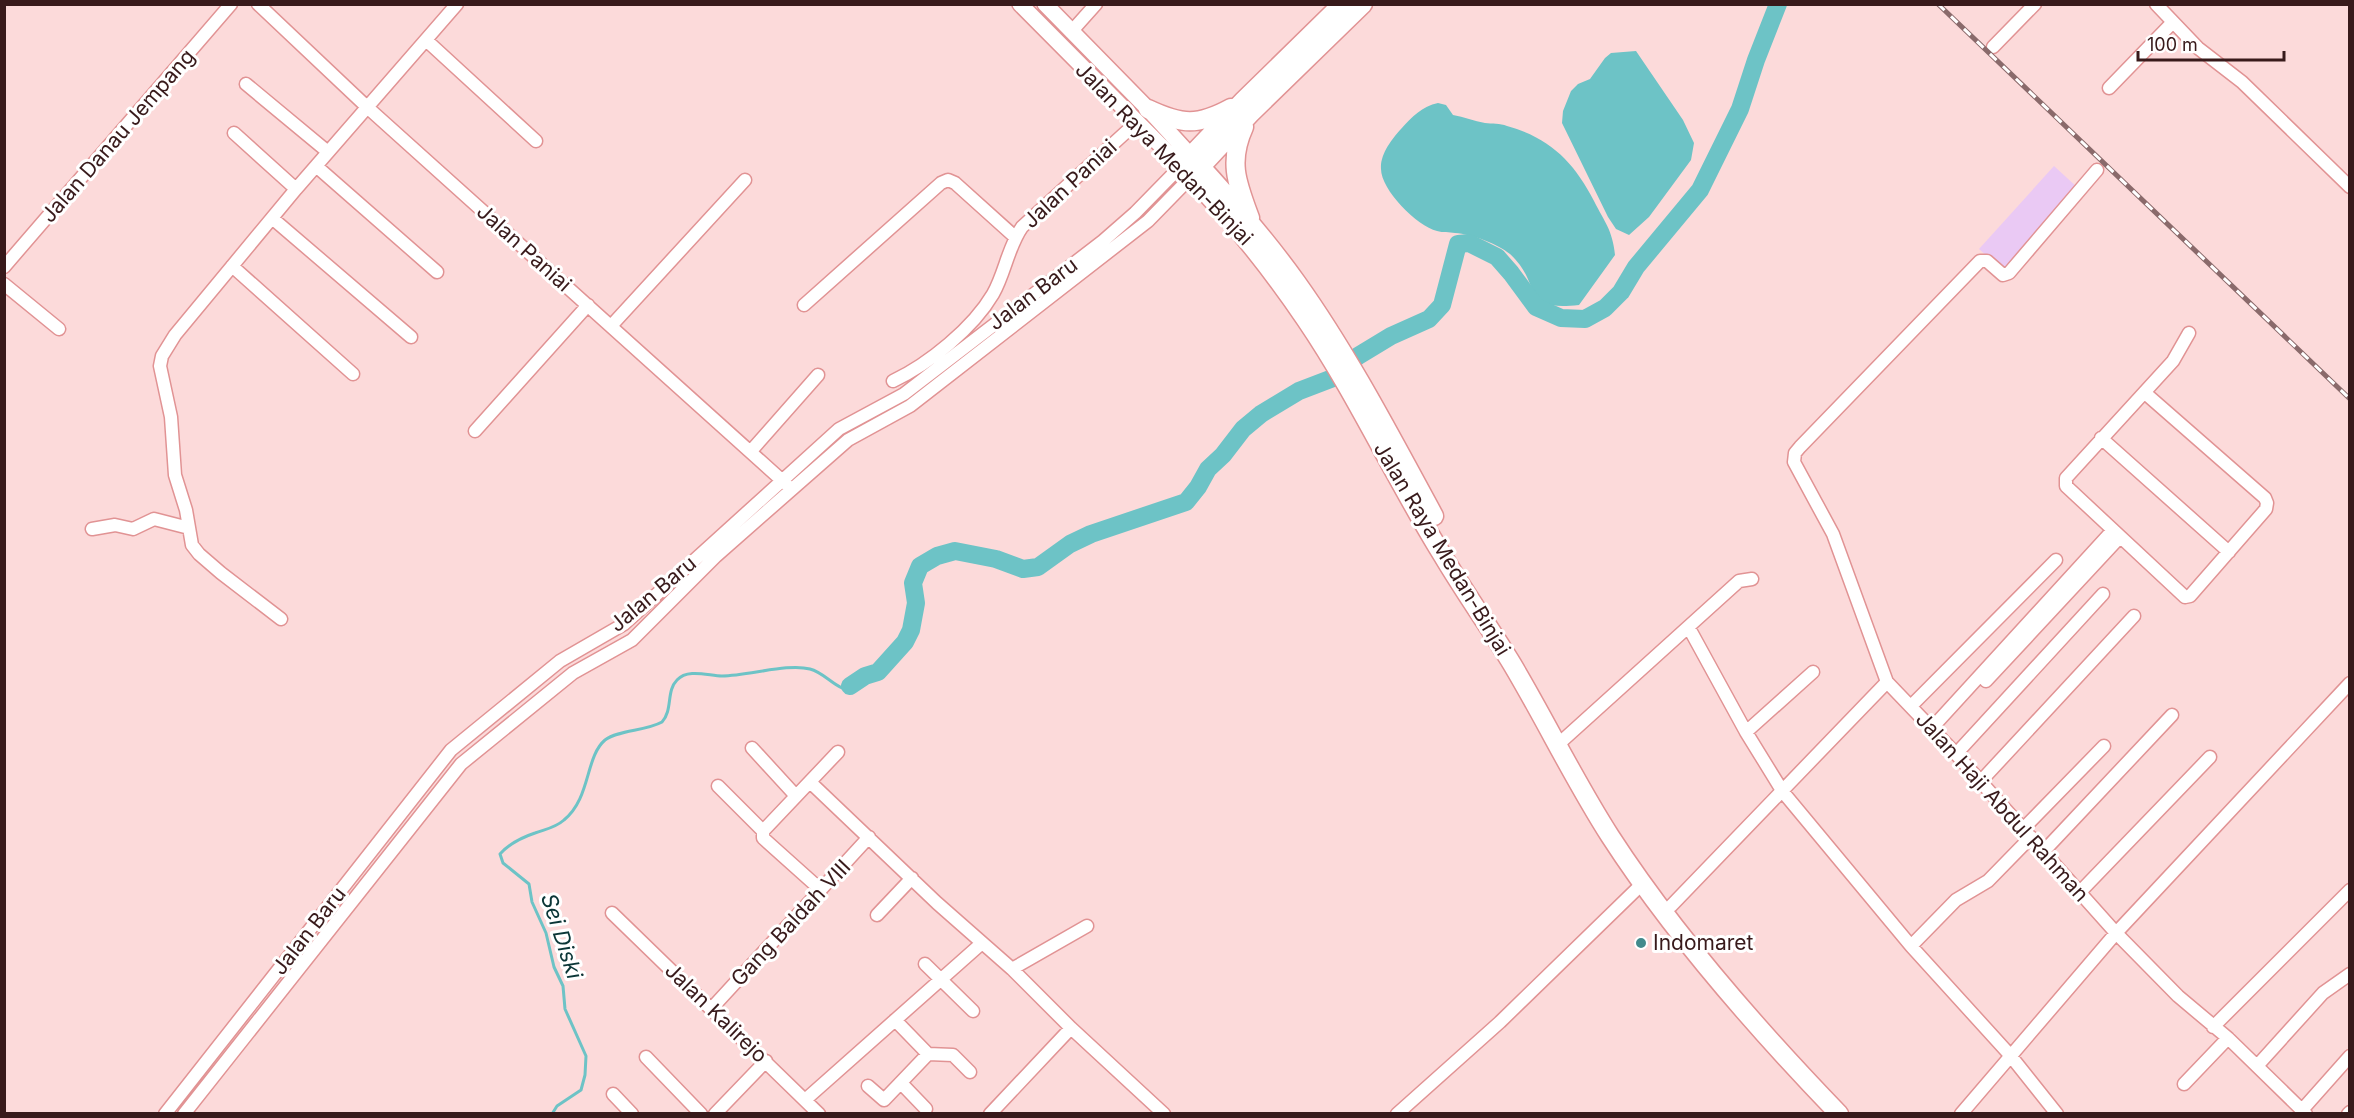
<svg xmlns="http://www.w3.org/2000/svg" width="2354" height="1118" viewBox="0 0 2354 1118" font-family="Inter,sans-serif">
<style>
.green{fill:#eac9f4}
.water{fill:#6dc3c6}
.lines{fill:none;stroke-linecap:round;stroke-linejoin:round}
.stream{stroke:#6dc3c6;stroke-width:3}
.river{stroke:#6dc3c6;stroke-width:18}
.minor-casing{stroke:#e19394;stroke-width:15}
.major-casing{stroke:#e19394;stroke-width:18}
.highway-casing{stroke:#e19394;stroke-width:21}
.minor{stroke:#fff;stroke-width:12}
.major{stroke:#fff;stroke-width:15}
.highway{stroke:#fff;stroke-width:18}
.rail-casing{stroke:#8a6a6b;stroke-width:5}
.rail{stroke:#fff;stroke-width:3;stroke-dasharray:9;stroke-linecap:butt}
.poi-dot{fill:#428a8c;stroke:#fff;stroke-width:2}
.labels{text-anchor:middle;stroke-width:6;stroke-linejoin:round;paint-order:stroke}
.street-label{font-size:21px;fill:#381a1b;stroke:#fff}
.poi-label{font-size:21px;fill:#381a1b;stroke:#fff;text-anchor:start}
.water-label{font-size:22px;font-style:italic;fill:#0b3637;stroke:#fff}
</style>
<rect width="100%" height="100%" fill="#fcdada"/>
<path class="green" d="M2054 166 2078 188 2004 271 1979 249Z"/>
<path class="water" d="M1636 51 1683 120 1694 143 1691 160 1649 217 1629 235 1616 229 1608 217 1562 123 1563 111 1571 91 1578 84 1590 79 1605 58 1611 53Z
M1438 103 1446 105 1453 115C1464 117 1474 121 1485 123 1492 124 1500 123 1507 126 1550 138 1574 162 1594 201 1605 223 1612 229 1615 255L1579 305C1519 312 1543 284 1510 254 1498 244 1472 234 1455 233 1449 232 1443 233 1437 231 1417 226 1381 190 1381 169 1380 154 1392 139 1401 129 1412 117 1422 106 1438 103Z"/>
<g class="lines">
<path class="stream" d="M552 1114 557 1106 581 1090 585 1075 586 1056 565 1009 563 986 554 967 546 933 532 902 529 884 503 863 500 854C509 844 523 837 535 833 546 829 555 828 564 820 591 798 585 757 605 740 618 730 646 731 662 722 673 710 666 691 677 680 688 668 709 676 722 676 748 676 788 663 810 669 822 672 831 683 842 688L850 686"/>
<path class="river" d="M850 686 865 676 878 672 905 642 911 630 916 603 913 583 920 566 937 556 955 551 996 559 1023 569 1038 567 1070 544 1091 534 1186 502 1198 487 1208 469 1223 455 1243 429 1261 414 1299 391 1333 378 1358 356 1391 336 1429 319 1442 305 1458 244 1469 243 1497 257 1511 273 1536 307 1561 318 1585 319 1605 308 1621 292 1636 267 1700 190 1740 109 1756 60 1778 4"/>
<defs>
<path id="minor" d="M258 4 367 107 786 484
M2156 4 2198 48 2242 82 2350 187
M1071 32 1096 4
M426 40 536 141
M1993 47 2035 4
M246 84 328 152
M2109 88 2173 22
M234 133 296 189
M316 166 437 272
M2097 170 2009 273 2003 275 1987 261H1980L1800 447 1795 453 1794 462 1833 534 1887 682 1956 754 2116 933 2178 996 2228 1038 2306 1114
M272 218 411 337
M232 266 353 374
M4 267 231 4
M4 284 59 329
M804 305 941 183 948 180 955 183 1015 237
M611 326 745 180
M893 381C929 364 973 328 993 294 1005 273 1008 247 1022 227L1137 122
M2145 393 2265 498 2267 503 2266 509 2190 596 2185 597 2066 486V478L2173 361 2189 333
M475 431 588 305
M2101 438 2229 552
M751 451 818 375
M92 529 115 525 133 529 154 519 189 528
M281 619 221 573 199 554 192 545 186 510 175 475 171 417 160 366 162 356 175 335 296 189 457 4
M1689 628 1746 732 1783 792 1911 946 2010 1055 2057 1114
M1986 681 2120 537
M1911 706 2056 560
M1931 729 2113 530
M1746 732 1813 672
M1563 740 1739 581 1752 579
M752 748 796 796
M1956 754 2103 594
M1981 781 2134 616
M810 782 937 903 1012 969 1071 1028 1164 1114
M718 786 763 831V838L821 890
M2023 829 2104 746
M763 831 838 752
M2044 851 2172 715
M2080 892 2210 757
M1671 906 1887 682
M612 913 819 1114
M877 915 912 878
M1911 946 1956 900 1988 881 2031 837
M925 964 973 1011
M1012 969 1087 926
M712 1008 869 837
M895 1020 928 1054 953 1055 970 1072
M2213 1027 2350 890
M646 1057 701 1114
M2257 1066 2323 993 2350 974
M901 1083 926 1109
M2184 1084 2228 1038
M868 1086 884 1100 928 1054
M613 1094 632 1114
M805 1100 982 943
M2302 1110 2350 1056
M165 1114 451 750 560 661 624 624 839 429 904 394 1103 241 1135 213 1181 166
M184 1114 461 764 573 673 632 640 716 556 848 440 910 406 1148 221 1191 177
M715 1114 766 1061
M990 1114 1071 1028
M1397 1114 1500 1022 1643 883
M1961 1114 2116 933 2350 683
M2348 1114 2350 1112"/>
<path id="major" d="M1020 4 1181 166
M1045 4 1148 109 1191 156"/>
<path id="highway" d="M1342 4 1243 101 1181 166C1227 214 1269 265 1306 320 1357 395 1395 479 1443 556 1465 593 1490 628 1512 664 1546 721 1574 780 1610 836 1674 935 1757 1029 1839 1114
M1148 109C1182 125 1198 126 1231 108
M1244 127C1228 162 1237 183 1250 218
M1191 156C1228 196 1265 238 1297 283 1349 356 1391 437 1434 516
M1193 175 1250 114 1363 4"/>
</defs>
<use href="#minor" class="minor-casing"/>
<use href="#major" class="major-casing"/>
<use href="#highway" class="highway-casing"/>
<use href="#minor" class="minor"/>
<use href="#major" class="major"/>
<use href="#highway" class="highway"/>
<defs>
<path id="rail" d="M1938 4 2350 399"/>
</defs>
<use href="#rail" class="rail-casing"/>
<use href="#rail" class="rail"/>
</g>
<circle class="poi-dot" cx="1641" cy="943" r="6"/>
<g class="labels">
<g class="street-label">
<text transform="translate(118 136) rotate(-49)" y="7">Jalan Danau Jempang</text>
<text transform="translate(1164 154) rotate(46)" y="7">Jalan Raya Medan-Binjai</text>
<text transform="translate(1070 184) rotate(-43)" y="7">Jalan Paniai</text>
<text transform="translate(524 248) rotate(42)" y="7">Jalan Paniai</text>
<text transform="translate(1033 294) rotate(-37)" y="7">Jalan Baru</text>
<text transform="translate(1442 549) rotate(59)" y="7">Jalan Raya Medan-Binjai</text>
<text transform="translate(653 594) rotate(-40)" y="7">Jalan Baru</text>
<text transform="translate(2002 807) rotate(48)" y="7">Jalan Haji Abdul Rahman</text>
<text transform="translate(791 923) rotate(-47)" y="7">Gang Baldah VIII</text>
<text transform="translate(309 931) rotate(-52)" y="7">Jalan Baru</text>
<text transform="translate(716 1013) rotate(44)" y="7">Jalan Kalirejo</text>
</g>
<g class="poi-label">
<text x="1653" y="950">Indomaret</text>
</g>
<g class="water-label">
<text transform="translate(562 936) rotate(72)" y="8">Sei Diski</text>
</g>
</g>
<rect width="2354" height="1118" fill="none" stroke="#381a1b" stroke-width="12"/>
<path d="M2138 51v9h146v-9" fill="none" stroke="#381a1b" stroke-width="3"/>
<text x="2147" y="51" font-size="18" fill="#381a1b" stroke="#ffffff" stroke-width="4.5" paint-order="stroke">100 m</text>
</svg>
